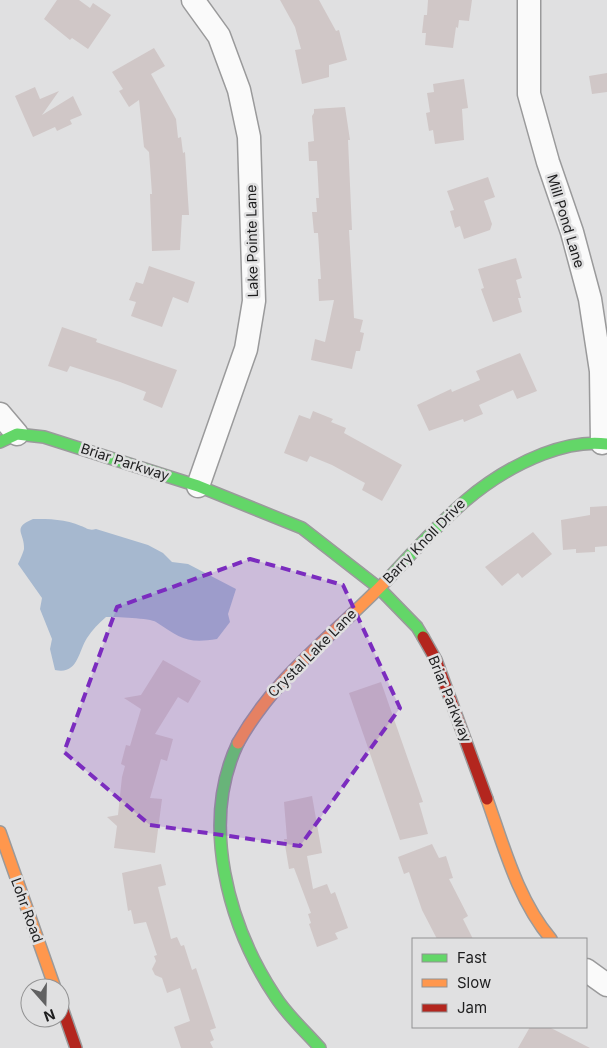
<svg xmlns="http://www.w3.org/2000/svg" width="607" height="1048" viewBox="0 0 607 1048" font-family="Inter,sans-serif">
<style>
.water{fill:#a6b8cf}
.building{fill:#d0c7c7}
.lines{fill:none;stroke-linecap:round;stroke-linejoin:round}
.street-casing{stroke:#9a9a9b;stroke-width:25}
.fast-casing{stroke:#9a9a9b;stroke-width:14}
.slow-casing{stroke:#9a9a9b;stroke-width:14}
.jam-casing{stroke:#9a9a9b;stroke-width:14}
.street{stroke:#fafafa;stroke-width:22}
.fast{stroke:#63d668;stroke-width:11}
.slow{stroke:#ff974d;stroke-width:11}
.jam{stroke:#b3261e;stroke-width:11}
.marked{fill:#7b2cbf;fill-opacity:0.2;stroke:#7b2cbf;stroke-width:4;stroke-dasharray:10 6;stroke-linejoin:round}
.labels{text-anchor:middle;stroke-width:5;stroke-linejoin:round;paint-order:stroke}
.street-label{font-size:14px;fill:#1d1d1e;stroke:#e0e0e1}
</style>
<rect width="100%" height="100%" fill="#e0e0e1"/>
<path class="water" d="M33 519C49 519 66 519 81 526 87 528 89 531 96 529L148 545 163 553 172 562 188 564 236 589 228 614 230 622 217 639C187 644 180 638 156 622 151 618 114 617 106 617 99 623 92 630 87 638 78 652 78 675 55 670L50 649 52 639 40 609 42 598 18 564C20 560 23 553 24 549 25 533 11 528 33 519Z"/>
<path class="building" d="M57 0H79L90 8 93 3 111 15 88 49 72 38 70 40 44 19Z
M280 0H319L336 31 339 30 347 60 329 65V77L302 84 295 50 301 49 295 27Z
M428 0H472L469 21 459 20 458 28 456 27 453 48 425 45 426 33H422L424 15H427Z
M154 48 165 66 151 74 176 119 178 138 181 137 183 153 185 152 189 215H182L180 250 152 251 150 194H152L149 152 144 147 139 100 129 107 119 91 123 89 112 72Z
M607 73V92L592 94 589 76Z
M464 79 468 108 462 109 464 140 435 144 433 130 429 131 426 113 430 112 427 93 434 92 433 84Z
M35 87 40 99 59 91 42 115 73 96 82 115 70 120 72 124 57 131 55 127 33 137 15 96Z
M345 107 350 140H348L352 230H349L354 318 363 320 360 332 364 333 360 351H356L352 369 311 360 315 339 325 342 334 300 319 301 318 279H321L318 233H314L312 212H317L316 198H319L317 161H309L308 142 314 141 312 116 314 113V109Z
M488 177 495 197 484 201 492 224 490 230 464 239 460 226 455 228 450 211 454 210 447 191Z
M516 258 522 278 516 280 521 298H518L522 312 493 322 481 289 484 288 478 269Z
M149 266 195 282 188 303 173 297 162 327 131 316 136 302 129 300 136 282 143 284Z
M62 327 97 339 96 342 177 370 162 408 143 400 146 392 120 382 70 366 67 372 48 366Z
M520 353 537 391 517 399 513 390 479 405 483 414 464 422 463 419 429 431 417 405 451 389 452 392 480 380 476 371Z
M313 411 333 419 331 422 346 428 344 433 402 465 382 501 362 490 365 483 332 465 310 456 307 462 284 453 299 415 310 419Z
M607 506V546L595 547V552L576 553V549L563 550 561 520 590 515V507Z
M533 532 552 554 522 578 518 573 502 586 485 567Z
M163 660 201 681 188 703 178 697 155 734 173 739 167 761 161 759 150 798 162 799 155 853 114 848 117 826 107 817 118 815 122 777 125 766 121 764 126 745 130 746 141 709 124 698 141 695Z
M381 682 423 802 419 803 428 834 400 840 349 693Z
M312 796 322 853 307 856 313 889 327 884 331 894 335 892 348 928 335 933 338 939 317 947 309 924 311 923 308 914 311 913 294 868 289 869 284 839H287L284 802Z
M432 844 439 858 446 856 453 878 449 879 468 916 463 919 473 939H437L422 910 409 872 404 874 398 857Z
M161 864 166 885 158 887 171 939 177 937 181 946 184 945 192 970 196 968 216 1028 210 1030 214 1040 210 1042 213 1048H181L174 1027 190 1021 180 988 167 993 162 978 155 975 152 969 156 961 154 956 157 955 146 922 134 924 131 910 128 911 122 873Z
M530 1027H549L590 1048H518Z"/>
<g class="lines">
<defs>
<path id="street" d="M193 0 219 36 239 90 249 137 254 301 246 349 198 486
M529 0V94L548 162 572 232 590 299 601 371 602 443
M0 414 17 434
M586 970 607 985"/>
<path id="fast" d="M0 442 17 434 44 437 198 486 302 528 379 588 417 627 423 637
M386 581C435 529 475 480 543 454 564 446 585 441 607 444
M238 743C200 823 228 925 275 996 287 1015 305 1031 320 1048"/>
<path id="slow" d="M238 743C276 675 334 635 386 581
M487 799C504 847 518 900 551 939
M0 832 55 988"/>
<path id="jam" d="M423 637 436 660 487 799
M60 1002 76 1048"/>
</defs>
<use href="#street" class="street-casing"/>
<use href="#fast" class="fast-casing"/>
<use href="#slow" class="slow-casing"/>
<use href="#jam" class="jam-casing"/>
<use href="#street" class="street"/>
<use href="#fast" class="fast"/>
<use href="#slow" class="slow"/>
<use href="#jam" class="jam"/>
</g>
<path class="marked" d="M250 559 343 585 400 708 300 846 150 825 64 752 117 607Z"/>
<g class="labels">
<g class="street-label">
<text transform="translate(566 221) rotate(73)" y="5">Mill Pond Lane</text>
<text transform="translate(252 241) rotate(-91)" y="5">Lake Pointe Lane</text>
<text transform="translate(125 462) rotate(18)" y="5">Briar Parkway</text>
<text transform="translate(424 541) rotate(-46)" y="5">Barry Knoll Drive</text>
<text transform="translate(312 653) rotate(-45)" y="5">Crystal Lake Lane</text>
<text transform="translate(450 699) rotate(68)" y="5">Briar Parkway</text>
<text transform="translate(27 910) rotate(70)" y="5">Lohr Road</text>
</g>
</g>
<rect x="412" y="938" width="175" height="90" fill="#e0e0e1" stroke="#929293"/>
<rect x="422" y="954" width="25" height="8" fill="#63d668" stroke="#929293"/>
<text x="457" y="963" font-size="15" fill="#1d1d1e">Fast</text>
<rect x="422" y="979" width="25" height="8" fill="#ff974d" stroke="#929293"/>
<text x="457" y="988" font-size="15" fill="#1d1d1e">Slow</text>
<rect x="422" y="1004" width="25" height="8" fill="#b3261e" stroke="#929293"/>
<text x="457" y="1013" font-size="15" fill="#1d1d1e">Jam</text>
<g transform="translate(45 1003) rotate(160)"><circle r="24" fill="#e0e0e1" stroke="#929293"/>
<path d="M0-4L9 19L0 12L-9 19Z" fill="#616162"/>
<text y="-8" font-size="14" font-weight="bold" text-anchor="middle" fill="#1d1d1e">N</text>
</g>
</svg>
